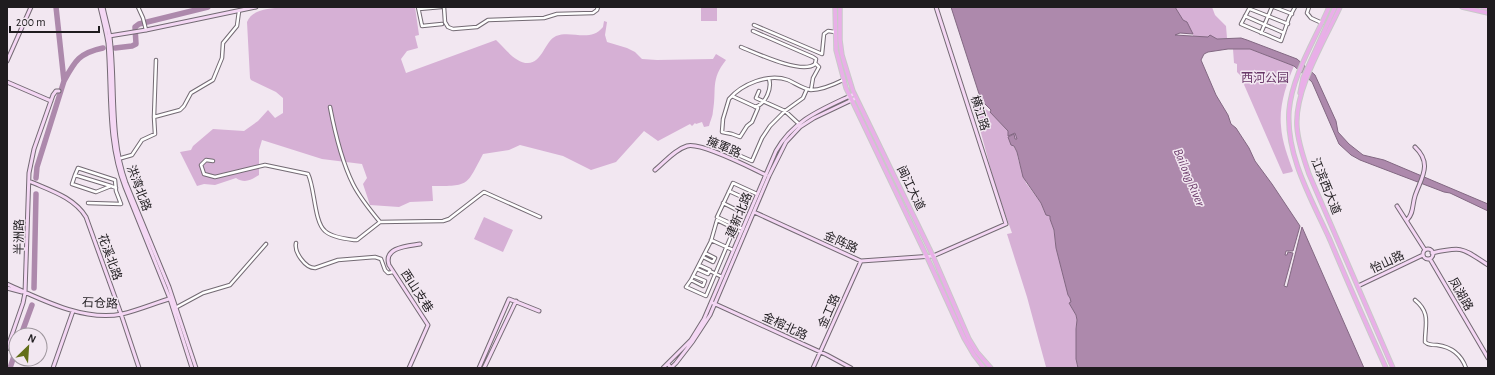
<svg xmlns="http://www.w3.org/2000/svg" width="1495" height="375" viewBox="0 0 1495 375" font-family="'Alegreya Sans','Noto Sans SC',sans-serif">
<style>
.green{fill:#d6b0d5}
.water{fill:#ad89ac;stroke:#826882}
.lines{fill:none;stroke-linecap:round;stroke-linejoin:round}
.river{stroke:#ad89ac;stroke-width:5.5}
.street-casing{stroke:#736a73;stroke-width:4.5}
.secondary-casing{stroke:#736a73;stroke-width:5}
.primary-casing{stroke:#c9c9c9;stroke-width:5.5}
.street{stroke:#fff;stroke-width:2.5}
.secondary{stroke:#f4d7f4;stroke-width:3}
.primary{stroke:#e9afe8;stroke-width:3.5}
.labels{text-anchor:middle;stroke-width:3;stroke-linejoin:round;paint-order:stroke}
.park-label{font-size:12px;fill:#683868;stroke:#f2e7f1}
.street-label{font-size:12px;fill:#1f1c1f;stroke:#f2e7f1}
.water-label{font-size:13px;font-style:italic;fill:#6c3c6b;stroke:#f2e7f1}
</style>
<rect width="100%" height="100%" fill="#f2e7f1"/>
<path class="green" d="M282 7H415L419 35 415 36 418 48 407 51 401 59 406 73 496 40C505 48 515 63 528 63 542 63 545 41 556 36 572 30 590 43 603 27L604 21 607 22 605 35 607 42 627 48 635 52 642 59 657 60 713 59 716 54 726 60C710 80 717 89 713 111 713 116 710 121 709 126L704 127 702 122 696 124 695 123 692 126 690 124 658 141 644 131 616 162 591 170 563 156 520 145 509 150 483 154C466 186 470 186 432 186L433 201 410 202 399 207 370 205 363 184 367 178 362 164 322 159 262 140 259 150V175C251 180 245 184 236 178L215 185 204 184 197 186 180 152 191 150 193 146 213 129 244 131 258 121 268 110 275 118 283 113V98L276 92 251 80 250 78 247 22C252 9 269 9 282 7Z
M701 7H717V21H701Z
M1175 7H1212L1215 15 1226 26 1227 38 1217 39 1193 36V34L1183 21Z
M1233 49H1250L1294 66C1286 85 1279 106 1281 126 1282 142 1288 157 1293 171L1292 172 1283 174 1242 80 1243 78 1237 72V64L1234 63Z
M980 105 990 112 1008 131 1015 133 1017 138 1015 139 1013 135 1008 137 1017 152 1018 159 1026 183 1041 203 1046 215 1050 216 1054 230 1056 248 1071 298V302L1069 303 1076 315 1077 320 1076 329V359L1078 368H1047L1046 367 1027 297 1007 234 1012 233 995 185 974 107Z
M484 217 513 230 503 252 474 239Z"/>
<path class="water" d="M951 7H1175L1183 20 1187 22 1193 34 1180 33 1175 35 1208 37 1210 35 1217 39 1241 38 1247 40 1297 59 1315 75 1336 121 1338 132 1349 144 1363 155 1384 160 1488 204V211L1450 193 1444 192 1360 160 1351 155 1339 144 1312 82 1294 66 1250 49H1228L1208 52 1204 54 1201 60 1216 95 1228 115 1231 124 1236 128 1249 148 1255 161 1272 184 1300 226 1293 251H1286L1285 255H1287L1288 252 1293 253 1284 286 1287 287 1302 227 1364 368H1078L1076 359V329L1077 320 1076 315 1069 303 1071 302 1070 298 1068 295 1056 248 1054 230 1050 219V216L1046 215 1041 203 1023 177 1017 152 1014 146 1011 145 1008 137 1014 134 1015 139H1017L1015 133 1008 136V131L990 112 991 110 981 100Z"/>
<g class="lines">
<path class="river" d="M115 48 132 46 136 44 135 27 139 24 208 7
M64 81C75 61 79 53 103 48
M36 178 37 167 64 81 56 7
M34 288 36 194
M21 335 32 305
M10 368 16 350"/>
<defs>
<path id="street" d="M138 7 143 18 146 30
M418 7 422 26 442 24
M444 7 445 22 448 27 453 29 477 27 488 20 544 18 557 14 593 13 597 10 598 7
M1250 7 1241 24 1281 41 1289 18 1295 7
M1274 7 1292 14
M1309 7 1307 13 1311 18 1322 23
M419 9 441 7
M1250 9 1288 24
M1245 16 1284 33
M754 25 822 54 824 34 828 31 835 32
M1261 33 1272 7
M741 47C756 53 802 75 815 64L816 59 813 57 753 31
M811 90 813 78 819 67 816 64
M759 91 756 98 785 111 798 123
M732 96 758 108 752 122 747 126 740 137 732 134 722 132 723 119 729 99C742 84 768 73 788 80 795 83 803 89 811 90 822 90 833 85 843 80
M330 107C335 133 341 160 353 184 360 198 370 210 380 222
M755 107C766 104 772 88 769 79
M154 117 180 110 184 106 191 93 213 80 222 58 223 43 237 26 239 11
M736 154 752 161 762 138 770 126 785 111 803 98 807 89
M118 159 132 155 142 140 155 134 154 117 156 60
M213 161 206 160 201 165 204 174 215 177 265 165 308 174C315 188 314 222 325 231 331 237 346 239 354 240H357L380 222 443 221 449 219 484 192 540 217
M75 175 78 168 115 180 116 191 121 204 88 203
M111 186 96 192 72 184 75 175 111 186 116 188
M729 191 742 197
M723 203 737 210
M734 229 706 296 686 287 691 280 711 241 717 220 741 232
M743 229 717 217 733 183 757 194
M711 240 733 250
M296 243C294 252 305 268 315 268L338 260 375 257 381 259 385 270 388 273 393 272
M703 257 713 262 715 258 705 253
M697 269 708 274 710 270 699 265
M710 271 722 277
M691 280 703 286 705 281 693 276
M1415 300C1431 313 1425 324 1425 342 1428 345 1432 345 1437 345 1452 347 1461 354 1466 368
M177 307 203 293 230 285 266 244"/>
<path id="secondary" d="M100 7C103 19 106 31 108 43 112 92 107 141 125 187L170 299 192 368
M103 7C105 17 108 27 110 37 116 86 109 136 126 183L169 287 196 368
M109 36 146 30 256 7
M7 61 31 7
M7 82 51 101
M655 170C665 162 674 150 687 146 701 142 751 168 766 175
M29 181C49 190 74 197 86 217L121 314 139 368
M1397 206 1425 250
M754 212 861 261 933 256 1006 224 936 7
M1407 220C1414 213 1412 205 1415 196 1421 178 1433 164 1415 147
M1423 254a5 5 0 1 1 10 0a5 5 0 1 1-10 0Z
M1432 253C1463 246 1462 248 1488 265
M1430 259 1488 358
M7 284C40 299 84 322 122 314 139 310 155 303 172 298
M1358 286 1423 255
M7 288 22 292
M713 303 827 355 851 368
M7 349 23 303 25 293 29 173 34 149 53 95 56 91H59
M668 364 671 368 676 363 693 341 710 315 769 176 786 142 800 127 814 118 856 98
M53 368 73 311
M409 368 428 325 389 265C383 247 408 246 420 244
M479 368 509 299 539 311
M484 368 516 301
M663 368 691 340 704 319 776 151C794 119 823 109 854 94
M813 368 861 261"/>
<path id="primary" d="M835 7 836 50 846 88 927 257 964 338 974 355 984 368
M840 7V40L842 55 853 91 933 256 969 339 977 352 991 368
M1329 7C1315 40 1292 75 1289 111 1286 157 1312 200 1330 240 1348 283 1367 326 1386 368
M1340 7C1325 40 1294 90 1297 127 1298 143 1304 159 1309 174L1393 368
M1462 7 1488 13
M1483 7 1488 8
M1300 93 1303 78 1335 7"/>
</defs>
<use href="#street" class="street-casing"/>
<use href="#secondary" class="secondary-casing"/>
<use href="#primary" class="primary-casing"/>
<use href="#street" class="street"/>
<use href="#secondary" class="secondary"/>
<use href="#primary" class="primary"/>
</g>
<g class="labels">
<g class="park-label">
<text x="1265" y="82">西河公园</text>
</g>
<g class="street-label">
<text transform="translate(980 113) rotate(72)" y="4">横江路</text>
<text transform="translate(724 147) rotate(23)" y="4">擁軍路</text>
<text transform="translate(1326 186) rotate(68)" y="4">江滨西大道</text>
<text transform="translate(139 188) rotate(69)" y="4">洪湾北路</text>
<text transform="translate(911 188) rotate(64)" y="4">闽江大道</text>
<text transform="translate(739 215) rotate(-67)" y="4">建新北路</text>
<text transform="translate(19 237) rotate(-89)" y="4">半洲路</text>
<text transform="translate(841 242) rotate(24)" y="4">金阵路</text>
<text transform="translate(110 257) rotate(70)" y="4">花溪北路</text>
<text transform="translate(1387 262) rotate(-25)" y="4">怡山路</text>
<text transform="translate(417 291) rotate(57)" y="4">西山支巷</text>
<text transform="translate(1461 294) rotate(60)" y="4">凤湖路</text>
<text transform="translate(100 303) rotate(3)" y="4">石仓路</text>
<text transform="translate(829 311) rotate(-66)" y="4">金工路</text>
<text transform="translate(785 326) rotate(25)" y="4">金榕北路</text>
</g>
<g class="water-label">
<text transform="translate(1190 177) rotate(67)" y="5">Bailong River</text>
</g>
</g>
<rect width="1495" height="375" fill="none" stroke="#1f1c1f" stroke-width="16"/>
<g transform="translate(28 347) rotate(25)"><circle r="19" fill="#f2e7f1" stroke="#9e969d"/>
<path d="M0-3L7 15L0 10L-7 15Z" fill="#636f19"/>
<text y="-6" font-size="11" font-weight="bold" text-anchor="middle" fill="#1f1c1f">N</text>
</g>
<path d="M10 26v6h89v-6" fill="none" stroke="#1f1c1f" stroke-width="2"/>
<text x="16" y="26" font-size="12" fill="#1f1c1f" stroke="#f2e7f1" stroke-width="3" paint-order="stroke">200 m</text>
</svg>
